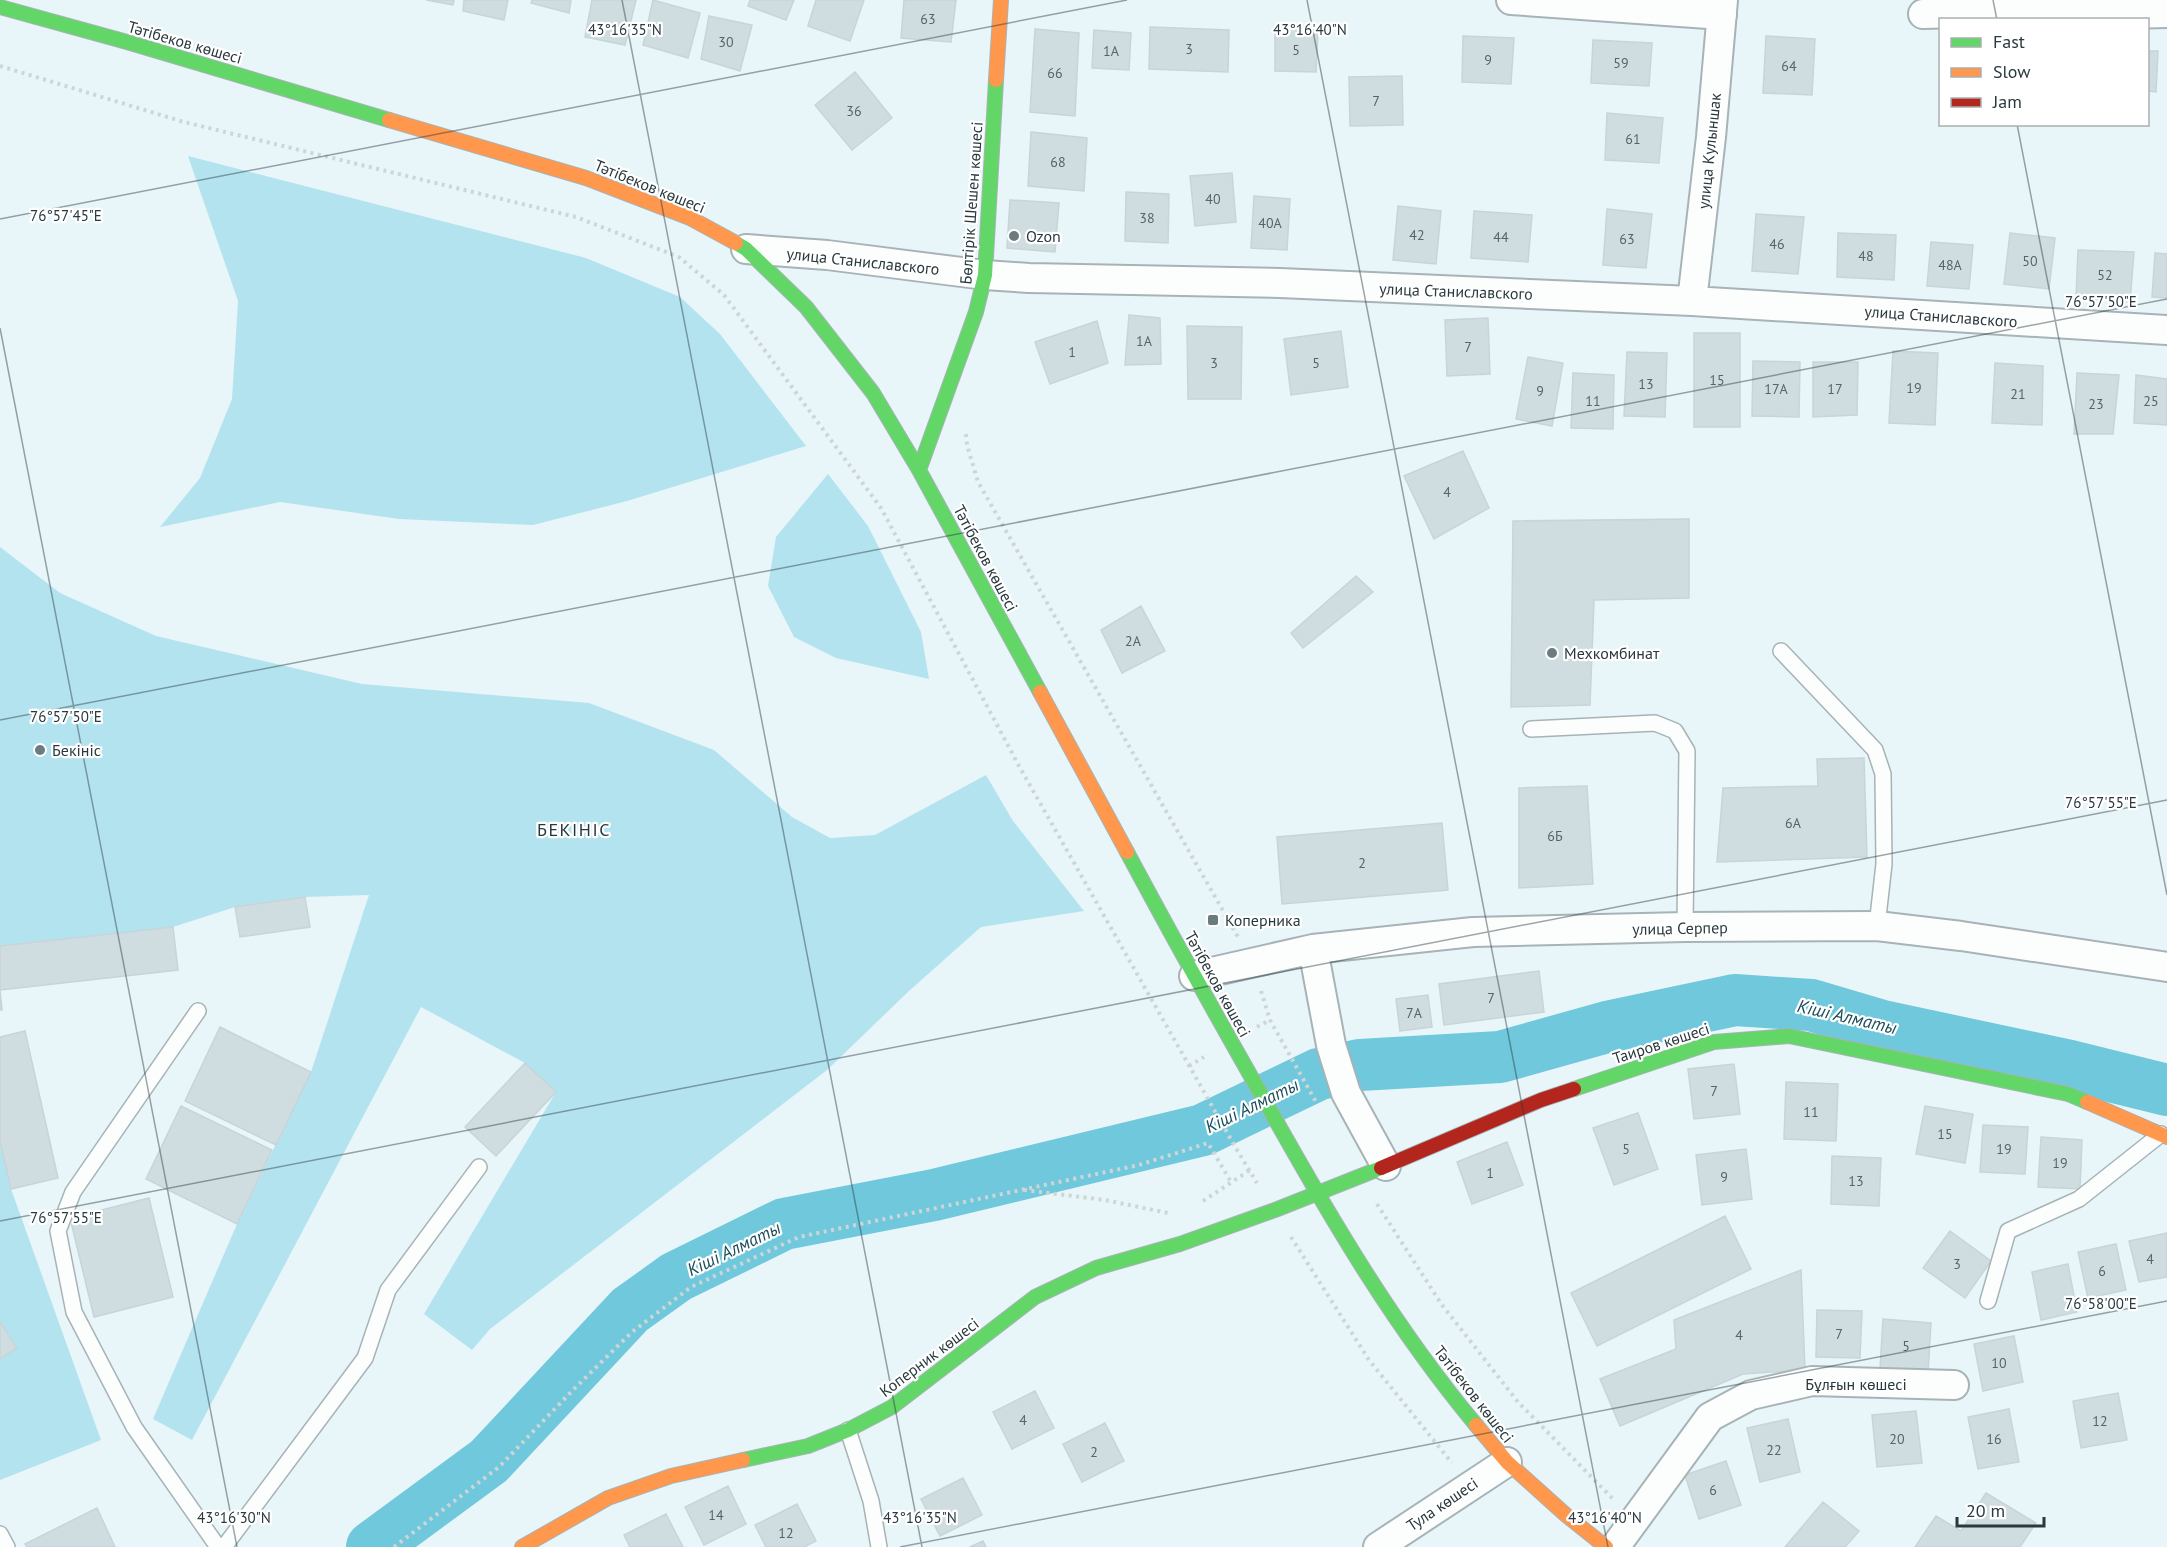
<svg xmlns="http://www.w3.org/2000/svg" width="2167" height="1547" viewBox="0 0 2167 1547" font-family="'PT Sans',sans-serif">
<style>
.green{fill:#b4e3f0}
.lines{fill:none;stroke-linecap:round;stroke-linejoin:round}
.river{stroke:#6fc8db;stroke-width:52}
.building{fill:#d0dde0;stroke:#c7d4d8;stroke-width:1.5}
.lane-casing{stroke:#a7b3b6;stroke-width:18}
.street-casing{stroke:#a7b3b6;stroke-width:32}
.fast-casing{stroke:#a7b3b6;stroke-width:16}
.slow-casing{stroke:#a7b3b6;stroke-width:16}
.jam-casing{stroke:#a7b3b6;stroke-width:16}
.path{stroke:#cfd5d6;stroke-width:4;stroke-dasharray:3 4.5;stroke-linecap:butt}
.lane{stroke:#fcfefe;stroke-width:15}
.street{stroke:#fcfefe;stroke-width:28}
.fast{stroke:#63d668;stroke-width:14}
.slow{stroke:#ff974d;stroke-width:14}
.jam{stroke:#b3261e;stroke-width:14}
.ticks{fill:none;stroke:#29393d;stroke-width:1.5;stroke-opacity:0.45}
.poi-dot{fill:#6c7b7f;stroke:#fff;stroke-width:2}
.labels{text-anchor:middle;stroke-width:4.5;stroke-linejoin:round;paint-order:stroke}
.number-label{font-size:14px;fill:#546468}
.street-label{font-size:16px;fill:#29393d;stroke:#fff}
.poi-label{font-size:16px;fill:#29393d;stroke:#fff;text-anchor:start}
.neighbourhood-label{font-size:18px;letter-spacing:1.5px;fill:#29393d;stroke:#fff}
.water-label{font-size:18px;font-style:italic;fill:#1b4d59;stroke:#fff}
.ticks-label{font-size:15px;text-anchor:middle;fill:#29393d;stroke:#fff;stroke-width:4.5;stroke-linejoin:round;paint-order:stroke}
</style>
<rect width="100%" height="100%" fill="#e8f5f9"/>
<path class="green" d="M188 156 586 258 680 297 720 334 806 446 627 501 533 525 399 519 280 502 160 527 200 478 232 399 238 301Z
M828 474 868 526 921 632 929 679 836 658 794 637 768 586 776 537Z
M0 547 60 593 156 636 362 684 589 703 714 750 792 817 830 838 875 835 986 775 1013 821 1084 911 981 927 909 991 827 1070 490 1329 472 1350 424 1314 556 1092 525 1063 421 1007 192 1440 153 1419 237 1224 311 1072 369 895 305 897 235 907 173 927 0 946Z
M0 1141 11 1189 101 1440 0 1480V1359L17 1347 0 1322Z"/>
<g class="lines">
<path class="river" d="M372 1547 489 1461 630 1310 676 1277 784 1224 934 1195 1203 1130 1319 1074 1360 1065 1500 1057 1607 1027 1735 1000 1811 1005 1882 1026 2070 1066 2167 1090"/>
</g>
<path class="building" d="M426 0H454L453 5Z
M464 0H508L504 20 463 11Z
M532 0H571L569 13 531 3Z
M592 0H636L625 45 585 37Z
M653 0 700 13 688 58 643 45Z
M750 0H794L786 20 748 6Z
M816 0H864L850 41 808 26Z
M904 0H956L951 42 901 38Z
M709 16 752 25 740 71 701 59Z
M1150 27 1229 30 1228 72 1149 69Z
M1275 28 1318 30 1316 72 1275 71Z
M1035 29 1079 33 1075 116 1030 112Z
M1094 30 1131 33 1129 70 1092 68Z
M1463 36 1514 38 1511 84 1462 82Z
M1766 36 1815 39 1812 95 1763 93Z
M1593 40 1652 43 1649 86 1591 83Z
M2148 51H2158L2156 92 2148 91Z
M855 72 892 118 852 150 815 105Z
M1402 76 1403 125 1350 126 1349 77Z
M1607 113 1663 118 1659 163 1605 160Z
M1031 132 1087 138 1084 191 1028 186Z
M1232 173 1236 222 1195 226 1190 176Z
M1126 192 1169 194 1168 243 1125 241Z
M1254 196 1290 199 1287 250 1251 248Z
M1010 200 1059 203 1055 252 1007 248Z
M1398 206 1441 211 1436 264 1393 260Z
M1607 209 1652 214 1646 268 1603 265Z
M1474 211 1532 215 1528 262 1471 258Z
M1756 214 1804 217 1798 274 1752 271Z
M1838 233 1896 235 1894 280 1837 277Z
M2010 233 2055 238 2049 289 2004 284Z
M1931 242 1973 245 1969 289 1927 286Z
M2078 250 2134 252 2130 302 2076 298Z
M2155 253 2167 254V298L2152 297Z
M1129 315 1160 318 1161 364 1125 365Z
M1488 318 1490 374 1447 376 1445 320Z
M1097 321 1108 363 1050 384 1035 342Z
M1187 326 1242 327 1241 399H1188Z
M1341 331 1348 387 1291 395 1284 339Z
M1694 333H1740V427H1694Z
M1893 351 1938 353 1935 425 1889 423Z
M1627 352 1667 353 1665 417 1624 416Z
M1528 357 1563 363 1552 426 1516 419Z
M1753 361 1800 362 1799 417 1752 416Z
M1813 362H1858L1857 415 1813 417Z
M1995 363 2043 366 2042 425 1992 423Z
M1573 373 1614 375 1613 429 1571 428Z
M2077 373 2119 375 2113 434H2074Z
M2136 375 2167 379V425L2134 423Z
M1463 451 1489 508 1434 539 1404 476Z
M1689 519V598L1594 600 1590 705 1511 707 1513 521Z
M1356 576 1373 592 1303 648 1291 633Z
M1141 606 1165 651 1122 673 1101 630Z
M1864 758 1867 857 1717 862 1723 788 1818 786 1817 759Z
M1587 786 1593 884 1519 888V788Z
M1442 823 1448 890 1282 904 1277 837Z
M305 897 310 927 240 937 235 907Z
M173 927 178 970 0 990 2 1010H0V946Z
M1539 971 1544 1012 1444 1025 1439 984Z
M1428 995 1432 1027 1400 1031 1396 999Z
M220 1027 311 1072 276 1145 185 1101Z
M25 1031 58 1178 11 1189 0 1141V1037Z
M525 1063 556 1092 496 1156 465 1127Z
M1734 1064 1740 1114 1694 1119 1688 1069Z
M1786 1082 1838 1084 1836 1141 1784 1139Z
M181 1106 272 1150 237 1224 146 1179Z
M1925 1106 1973 1114 1965 1163 1916 1154Z
M1638 1113 1658 1169 1614 1185 1593 1128Z
M1983 1125 2028 1127 2025 1174 1980 1172Z
M2041 1137 2082 1140 2080 1189 2038 1187Z
M1507 1142 1523 1185 1472 1204 1457 1162Z
M1746 1149 1752 1199 1702 1205 1696 1155Z
M1832 1156 1881 1158 1879 1206 1831 1204Z
M149 1198 173 1297 94 1317 70 1218Z
M1725 1216 1751 1269 1597 1346 1571 1293Z
M1950 1231 1991 1261 1965 1298 1923 1268Z
M2167 1233V1277L2139 1282 2129 1241Z
M2116 1244 2126 1290 2088 1298 2078 1252Z
M2068 1264 2077 1312 2041 1320 2032 1272Z
M1801 1270 1805 1370 1743 1374 1620 1426 1600 1379 1676 1349 1674 1320Z
M1817 1310 1862 1311 1860 1358 1816 1357Z
M1883 1319 1931 1323 1928 1373 1880 1369Z
M0 1322 17 1348 0 1359Z
M2014 1336 2023 1382 1983 1391 1974 1344Z
M1035 1391 1054 1428 1012 1449 993 1412Z
M2118 1393 2127 1440 2081 1448 2073 1401Z
M2009 1409 2019 1462 1978 1469 1968 1417Z
M1916 1411 1922 1463 1877 1467 1872 1415Z
M1788 1419 1800 1472 1760 1482 1747 1428Z
M1105 1423 1124 1461 1082 1482 1063 1444Z
M1726 1461 1741 1505 1699 1519 1685 1475Z
M963 1478 982 1515 940 1536 921 1499Z
M728 1486 746 1524 704 1545 685 1507Z
M1986 1493 2036 1523 2020 1547H1915L1936 1516 1961 1531Z
M1823 1502 1859 1531 1845 1547H1785Z
M797 1504 816 1541 804 1547H766L755 1525Z
M97 1508 115 1547H27L25 1544Z
M666 1514 683 1547H630L624 1535Z
M983 1541 986 1547H970Z"/>
<g class="lines">
<defs>
<path id="lane" d="M1781 651 1875 750 1883 774 1884 864 1877 926
M1531 729 1655 723 1675 731 1687 751 1685 927
M198 1011 73 1192 58 1231 74 1312 134 1427 218 1547
M1988 1301 2008 1231 2079 1199 2161 1134
M848 1430 871 1501 879 1547
M0 1534 7 1547
M224 1547 365 1358 388 1290 479 1167"/>
<path id="street" d="M1511 0 1722 15
M1923 14 2044 11 2128 14 2167 13
M746 249 827 255 985 275 1029 278 1280 283 1692 301 2167 330
M1692 301 1711 137 1723 0
M1313 949 1331 1045 1346 1093 1386 1166
M1194 976 1313 949 1473 932 1685 927 1877 926 1961 936 2167 967
M1378 1547 1507 1462
M1615 1547 1710 1417 1751 1395 1812 1381 1954 1385"/>
<path id="fast" d="M0 7 127 42 389 120
M736 243 746 249 806 307 873 393 919 470 1040 692
M919 470 976 312 985 275 996 80
M1127 852C1173 938 1221 1024 1270 1110 1331 1219 1395 1328 1476 1425
M1574 1089 1714 1042 1789 1036 2068 1094 2087 1102
M743 1460 808 1446 848 1430 892 1407 1035 1297 1096 1268 1180 1244 1275 1210 1381 1168"/>
<path id="slow" d="M996 80 1001 0
M389 120 586 178 690 218 736 243
M1040 692 1127 852
M2087 1102 2167 1137
M1476 1425 1507 1462 1566 1515 1606 1547
M522 1547 608 1498 671 1476 743 1460"/>
<path id="jam" d="M1381 1168 1541 1100 1574 1089"/>
</defs>
<use href="#lane" class="lane-casing"/>
<use href="#street" class="street-casing"/>
<use href="#fast" class="fast-casing"/>
<use href="#slow" class="slow-casing"/>
<use href="#jam" class="jam-casing"/>
<path class="path" d="M0 66 184 122 576 217 679 257 724 295 881 508 1019 766 1237 1150 1257 1183
M966 434 967 445 978 482 1238 937
M1261 991 1270 1020 1316 1102
M1257 1027 1270 1020
M1189 1066 1204 1057
M1024 1190 1105 1200 1168 1213
M1203 1201 1250 1170
M1377 1204 1442 1305 1518 1402 1615 1501
M1291 1237 1369 1360 1452 1463
M394 1547 499 1467 571 1392 632 1332 691 1287 799 1237 1139 1165 1208 1143 1231 1182"/>
<use href="#lane" class="lane"/>
<use href="#street" class="street"/>
<use href="#fast" class="fast"/>
<use href="#slow" class="slow"/>
<use href="#jam" class="jam"/>
</g>
<path class="ticks" d="M622 0 922 1547M1307 0 1608 1547M1993 0 1997 20M2017 124 2167 895M0 219 1127 0M0 328 237 1547M0 720 2167 299M0 1221 2167 800M900 1547 2167 1301"/>
<g class="poi-dot">
<circle cx="1014" cy="236" r="6"/>
<circle cx="1552" cy="653" r="6"/>
<circle cx="40" cy="750" r="6"/>
<rect x="1207" y="914" width="12" height="12" rx="3"/>
</g>
<g class="labels">
<g class="number-label">
<text x="928" y="24">63</text>
<text x="726" y="47">30</text>
<text x="1189" y="54">3</text>
<text x="1296" y="55">5</text>
<text x="1111" y="56">1А</text>
<text x="1488" y="65">9</text>
<text x="1621" y="68">59</text>
<text x="1789" y="71">64</text>
<text x="1055" y="78">66</text>
<text x="1376" y="106">7</text>
<text x="854" y="116">36</text>
<text x="1633" y="144">61</text>
<text x="1058" y="167">68</text>
<text x="1213" y="204">40</text>
<text x="1147" y="223">38</text>
<text x="1270" y="228">40А</text>
<text x="1417" y="240">42</text>
<text x="1501" y="242">44</text>
<text x="1627" y="244">63</text>
<text x="1777" y="249">46</text>
<text x="1866" y="261">48</text>
<text x="2030" y="266">50</text>
<text x="1950" y="270">48А</text>
<text x="2105" y="280">52</text>
<text x="1144" y="346">1А</text>
<text x="1468" y="352">7</text>
<text x="1072" y="357">1</text>
<text x="1214" y="368">3</text>
<text x="1316" y="368">5</text>
<text x="1717" y="385">15</text>
<text x="1646" y="389">13</text>
<text x="1914" y="393">19</text>
<text x="1776" y="394">17А</text>
<text x="1835" y="394">17</text>
<text x="1540" y="396">9</text>
<text x="2018" y="399">21</text>
<text x="1593" y="406">11</text>
<text x="2151" y="406">25</text>
<text x="2096" y="409">23</text>
<text x="1447" y="497">4</text>
<text x="1133" y="646">2А</text>
<text x="1793" y="828">6А</text>
<text x="1555" y="841">6Б</text>
<text x="1362" y="868">2</text>
<text x="1491" y="1003">7</text>
<text x="1414" y="1018">7А</text>
<text x="1714" y="1096">7</text>
<text x="1811" y="1117">11</text>
<text x="1945" y="1139">15</text>
<text x="1626" y="1154">5</text>
<text x="2004" y="1154">19</text>
<text x="2060" y="1168">19</text>
<text x="1490" y="1178">1</text>
<text x="1724" y="1182">9</text>
<text x="1856" y="1186">13</text>
<text x="2150" y="1264">4</text>
<text x="1957" y="1269">3</text>
<text x="2102" y="1276">6</text>
<text x="1839" y="1339">7</text>
<text x="1739" y="1340">4</text>
<text x="1906" y="1351">5</text>
<text x="1999" y="1368">10</text>
<text x="1023" y="1425">4</text>
<text x="2100" y="1426">12</text>
<text x="1897" y="1444">20</text>
<text x="1994" y="1444">16</text>
<text x="1774" y="1455">22</text>
<text x="1094" y="1457">2</text>
<text x="1713" y="1495">6</text>
<text x="716" y="1520">14</text>
<text x="786" y="1538">12</text>
</g>
<g class="street-label">
<text transform="translate(185 42) rotate(16)" y="6">Тәтібеков көшесі</text>
<text transform="translate(1709 151) rotate(-84)" y="6">улица Кулыншак</text>
<text transform="translate(650 186) rotate(22)" y="6">Тәтібеков көшесі</text>
<text transform="translate(971 203) rotate(-86)" y="6">Бөлтірік Шешен көшесі</text>
<text transform="translate(863 261) rotate(6)" y="6">улица Станиславского</text>
<text transform="translate(1456 291) rotate(2)" y="6">улица Станиславского</text>
<text transform="translate(1941 316) rotate(4)" y="6">улица Станиславского</text>
<text transform="translate(986 558) rotate(62)" y="6">Тәтібеков көшесі</text>
<text transform="translate(1680 928) rotate(-1)" y="6">улица Серпер</text>
<text transform="translate(1218 984) rotate(61)" y="6">Тәтібеков көшесі</text>
<text transform="translate(1661 1043) rotate(-18)" y="6">Таиров көшесі</text>
<text transform="translate(929 1357) rotate(-37)" y="6">Коперник көшесі</text>
<text x="1856" y="1390">Бұлғын көшесі</text>
<text transform="translate(1474 1394) rotate(52)" y="6">Тәтібеков көшесі</text>
<text transform="translate(1442 1504) rotate(-34)" y="6">Тула көшесі</text>
</g>
<g class="poi-label">
<text x="1026" y="242">Ozon</text>
<text x="1564" y="659">Мехкомбинат</text>
<text x="52" y="756">Бекініс</text>
<text x="1225" y="926">Коперника</text>
</g>
<g class="neighbourhood-label">
<text x="574" y="836">БЕКІНІС</text>
</g>
<g class="water-label">
<text transform="translate(1847 1017) rotate(13)" y="6">Кіші Алматы</text>
<text transform="translate(1252 1106) rotate(-26)" y="6">Кіші Алматы</text>
<text transform="translate(734 1249) rotate(-26)" y="6">Кіші Алматы</text>
</g>
</g>
<g class="ticks-label">
<text x="625" y="35">43°16'35"N</text>
<text x="1310" y="35">43°16'40"N</text>
<text x="66" y="221">76°57'45"E</text>
<text x="2101" y="307">76°57'50"E</text>
<text x="66" y="722">76°57'50"E</text>
<text x="2101" y="808">76°57'55"E</text>
<text x="66" y="1223">76°57'55"E</text>
<text x="2101" y="1309">76°58'00"E</text>
<text x="234" y="1523">43°16'30"N</text>
<text x="920" y="1523">43°16'35"N</text>
<text x="1605" y="1523">43°16'40"N</text>
</g>
<rect x="1939" y="18" width="210" height="108" fill="#ffffff" stroke="#a9b0b1" stroke-width="1.5"/>
<rect x="1951" y="38" width="30" height="9" fill="#63d668" stroke="#a9b0b1" stroke-width="1.5"/>
<text x="1993" y="48" font-size="18" fill="#29393d">Fast</text>
<rect x="1951" y="68" width="30" height="9" fill="#ff974d" stroke="#a9b0b1" stroke-width="1.5"/>
<text x="1993" y="78" font-size="18" fill="#29393d">Slow</text>
<rect x="1951" y="98" width="30" height="9" fill="#b3261e" stroke="#a9b0b1" stroke-width="1.5"/>
<text x="1993" y="108" font-size="18" fill="#29393d">Jam</text>
<path d="M1957 1517v9h87v-9" fill="none" stroke="#29393d" stroke-width="3"/>
<text x="1966" y="1517" font-size="18" fill="#29393d" stroke="#ffffff" stroke-width="4.5" paint-order="stroke">20 m</text>
</svg>
